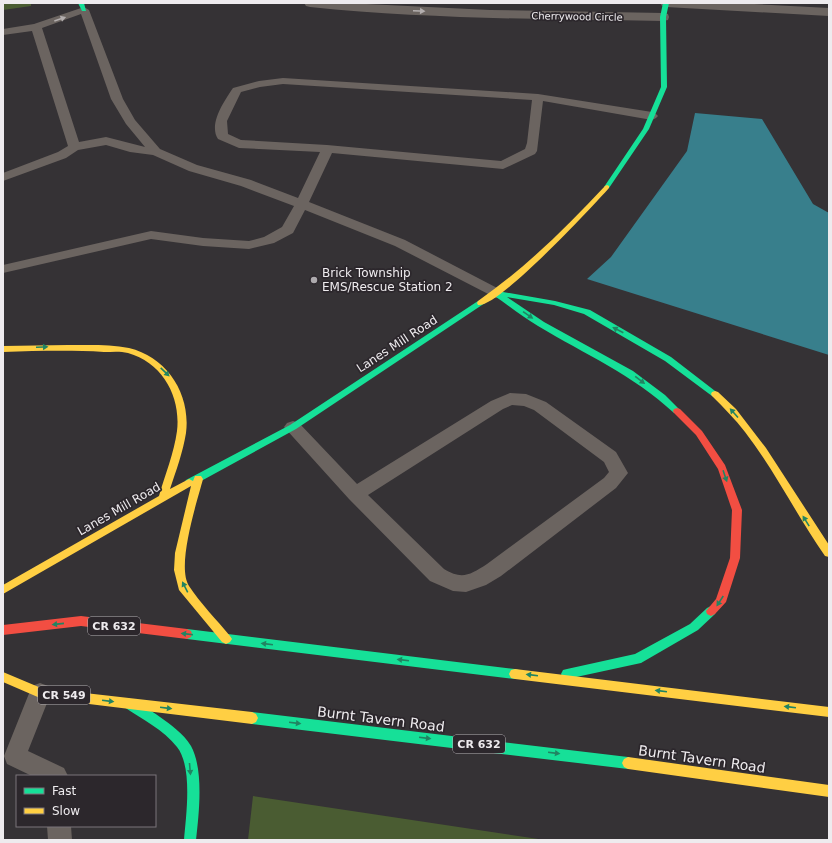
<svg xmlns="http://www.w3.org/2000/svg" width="832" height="843" viewBox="0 0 832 843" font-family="'DejaVu Sans',sans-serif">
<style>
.forest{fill:#4a5c32}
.water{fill:#387f8c}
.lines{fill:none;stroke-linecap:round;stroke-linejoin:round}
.lane{fill:#6b6460;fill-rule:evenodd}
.street{fill:#6b6460;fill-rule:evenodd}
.fast{fill:#16e098;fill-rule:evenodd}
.slow{fill:#ffcf43;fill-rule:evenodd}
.jam{fill:#f24e42;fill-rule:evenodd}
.oneway{fill:#b3aeae}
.oneway2{fill:#218462}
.poi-dot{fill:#adaaad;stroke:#2c272c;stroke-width:1.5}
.labels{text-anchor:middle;stroke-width:3.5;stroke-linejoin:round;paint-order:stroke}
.far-street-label{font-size:10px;fill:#eeebee;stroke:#2c272c}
.shield{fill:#2c272c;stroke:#b4b0b4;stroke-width:1}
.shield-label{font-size:11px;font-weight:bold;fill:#eeebee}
.poi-label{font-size:12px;fill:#eeebee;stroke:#2c272c;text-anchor:start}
.street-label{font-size:12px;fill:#eeebee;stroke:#2c272c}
.near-street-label{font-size:14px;fill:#eeebee;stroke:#2c272c}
</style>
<rect width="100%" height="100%" fill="#353235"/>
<path class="forest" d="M3 3H31V6L3 10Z
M253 796 545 840H248Z"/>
<path class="water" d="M695 113 762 119 813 204 829 213V355L587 279 611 257 687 151Z"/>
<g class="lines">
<path class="lane" d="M84 7 89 10 123 99 135 120 160 149 197 165 251 180 298 198 320 152 239 148 218 139C208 124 225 100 233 88L259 81 283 78 538 94 652 112 656 114 658 116 656 118 652 120 543 101 537 151 535 154 503 169 332 153 309 202 405 240 501 290 503 293 501 296 496 298 395 246 305 210 293 233 274 243 249 249 203 246 151 239 3 273V265L151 231 203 238 249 241 264 237 282 227 294 206 241 186 189 171 153 155 130 152 106 145 78 150 66 158 3 181V173L58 152 68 146 32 31 3 35V29L34 24ZM81 14 111 99 126 124 145 147 106 137 79 142 42 28ZM283 84 532 100 527 143 525 149 501 161 327 145 241 140 228 134 227 121 241 92 260 87Z
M510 393 526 394 546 402 616 452 628 473 616 488 501 576 486 585 466 592 453 591 430 581 349 499 284 427 287 423 293 421 299 423 357 484 491 401ZM512 405 524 406 534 410 604 462 609 472 604 478 487 564C470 575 462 580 444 569L368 495 503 409Z
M40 683 48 686 51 693 28 751 64 768 68 776H32L7 764 4 756 32 686Z
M47 826H71L72 840H48Z"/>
<path class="street" d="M304 3H346L490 10 663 13 668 14 669 17 668 20 663 21C545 19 427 19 310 7L306 6Z
M660 3H735L829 8V16L666 7 662 6Z"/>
<path class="fast" d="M78 3H84L86 11H82Z
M663 3H669L666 17 667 87 649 129 609 188H605L604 187 643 129 661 87 660 17Z
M493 291 503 292 555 301 590 310 671 357 719 394 715 397 712 396 665 361 584 314 554 305 507 297 544 322 633 371 665 395 681 411 680 413H674C632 374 586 355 538 326 523 317 508 305 493 295L492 293Z
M478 301H481L485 303 296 429 192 486H186L184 483 186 480 290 425Z
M711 606 715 608 716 611 715 614 698 630 641 663 567 679 563 678 561 674 563 670 567 669 635 654 690 624 707 608Z
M187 629 515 669 519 670 521 674 519 678 515 679 187 639 183 637 182 634 183 631Z
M128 698C139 702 150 710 160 717 171 725 183 733 191 746 204 770 199 813 196 840H184C186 816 193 767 177 747 164 730 142 719 124 707L122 703 124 699Z
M252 712 628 757 632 759 634 763 632 767 628 769 252 724 248 722 246 718 248 714Z"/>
<path class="slow" d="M607 185 609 186V188C593 206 497 309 478 305L477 303 478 301C525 268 566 228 605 186Z
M68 345C87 345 110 344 129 348 167 357 191 394 186 433 183 452 176 471 170 489L189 479 193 481 195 476H201L203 479C197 502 176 566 189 586 200 603 217 620 230 636L232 639 230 642 226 644 222 642 179 590 174 570 175 553 191 486 3 594V585L159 496C165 475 174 453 177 431 181 397 163 363 128 353 120 351 112 352 104 352 70 350 37 351 3 352V346Z
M715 391 718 392 736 409 766 448 829 545V557L825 556C797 516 775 471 745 432 735 419 724 408 712 396L711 394 712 392Z
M515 669 829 707V717L515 679 511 678 509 674 511 670Z
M3 672 41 688 252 712 256 714 258 718 256 722 252 724 40 698 3 682Z
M628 757 829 785V797L628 769 624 767 622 763 624 759Z"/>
<path class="jam" d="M677 408 680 409 702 431 725 465 742 510 740 558 726 602 715 614 711 616 707 614 706 611 716 599 730 558 732 510 718 469 696 435 674 413 673 411 674 409Z
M81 616 187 629 191 631 192 634 191 637 187 639 81 626 3 635V625Z"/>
</g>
<defs><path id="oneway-solid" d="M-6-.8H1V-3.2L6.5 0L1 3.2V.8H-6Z"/></defs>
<g class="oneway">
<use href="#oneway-solid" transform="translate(419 11) rotate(3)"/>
<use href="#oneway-solid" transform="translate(60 19) rotate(-19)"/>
</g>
<g class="oneway2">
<use href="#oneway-solid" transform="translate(528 315) rotate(35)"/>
<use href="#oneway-solid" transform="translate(618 330) rotate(-153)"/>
<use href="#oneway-solid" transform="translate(42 347) rotate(-2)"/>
<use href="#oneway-solid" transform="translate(165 372) rotate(44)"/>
<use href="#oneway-solid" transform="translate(640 380) rotate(37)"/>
<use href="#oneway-solid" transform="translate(734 413) rotate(-132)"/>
<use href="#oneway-solid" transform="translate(725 476) rotate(71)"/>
<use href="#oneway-solid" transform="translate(806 521) rotate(-122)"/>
<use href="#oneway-solid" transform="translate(185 587) rotate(-117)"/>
<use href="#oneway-solid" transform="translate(720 601) rotate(123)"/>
<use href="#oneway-solid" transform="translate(58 624) rotate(174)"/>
<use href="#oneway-solid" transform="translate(187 634) rotate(-173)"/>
<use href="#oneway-solid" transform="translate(267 644) rotate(-173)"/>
<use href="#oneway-solid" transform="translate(403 660) rotate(-173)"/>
<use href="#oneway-solid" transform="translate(532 675) rotate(-173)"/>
<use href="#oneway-solid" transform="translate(661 691) rotate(-173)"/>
<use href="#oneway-solid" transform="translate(108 701) rotate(7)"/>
<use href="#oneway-solid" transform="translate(790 707) rotate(-173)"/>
<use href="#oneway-solid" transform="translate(166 708) rotate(7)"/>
<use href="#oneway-solid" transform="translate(295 723) rotate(7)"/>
<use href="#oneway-solid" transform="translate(425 738) rotate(7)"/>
<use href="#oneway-solid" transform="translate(554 753) rotate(7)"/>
<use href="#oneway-solid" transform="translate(190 769) rotate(85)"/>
</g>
<circle class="poi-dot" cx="314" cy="280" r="4"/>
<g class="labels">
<g class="far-street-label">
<text transform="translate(577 16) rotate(1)" y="4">Cherrywood Circle</text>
</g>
<g class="shield">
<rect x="88" y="617" width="52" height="18" rx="3"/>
<rect x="38" y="686" width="52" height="18" rx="3"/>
<rect x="453" y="735" width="52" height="18" rx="3"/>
</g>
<g class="shield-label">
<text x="114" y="630">CR 632</text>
<text x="64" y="699">CR 549</text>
<text x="479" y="748">CR 632</text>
</g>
<g class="poi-label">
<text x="322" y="277">Brick Township<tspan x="322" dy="14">EMS/Rescue Station 2</tspan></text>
</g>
<g class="street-label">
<text transform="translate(397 344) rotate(-33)" y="4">Lanes Mill Road</text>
<text transform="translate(119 509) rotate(-30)" y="4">Lanes Mill Road</text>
</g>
<g class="near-street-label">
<text transform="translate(381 719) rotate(7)" y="5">Burnt Tavern Road</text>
<text transform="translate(702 759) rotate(8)" y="5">Burnt Tavern Road</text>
</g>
</g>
<rect width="832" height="843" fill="none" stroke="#eeebee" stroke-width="8"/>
<rect x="16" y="775" width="140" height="52" fill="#2c272c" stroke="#7a757a"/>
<rect x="24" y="788" width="20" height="6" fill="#16e098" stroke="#7a757a"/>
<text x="52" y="795" font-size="12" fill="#eeebee">Fast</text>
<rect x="24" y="808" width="20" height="6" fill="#ffcf43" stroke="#7a757a"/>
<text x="52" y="815" font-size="12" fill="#eeebee">Slow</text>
</svg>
